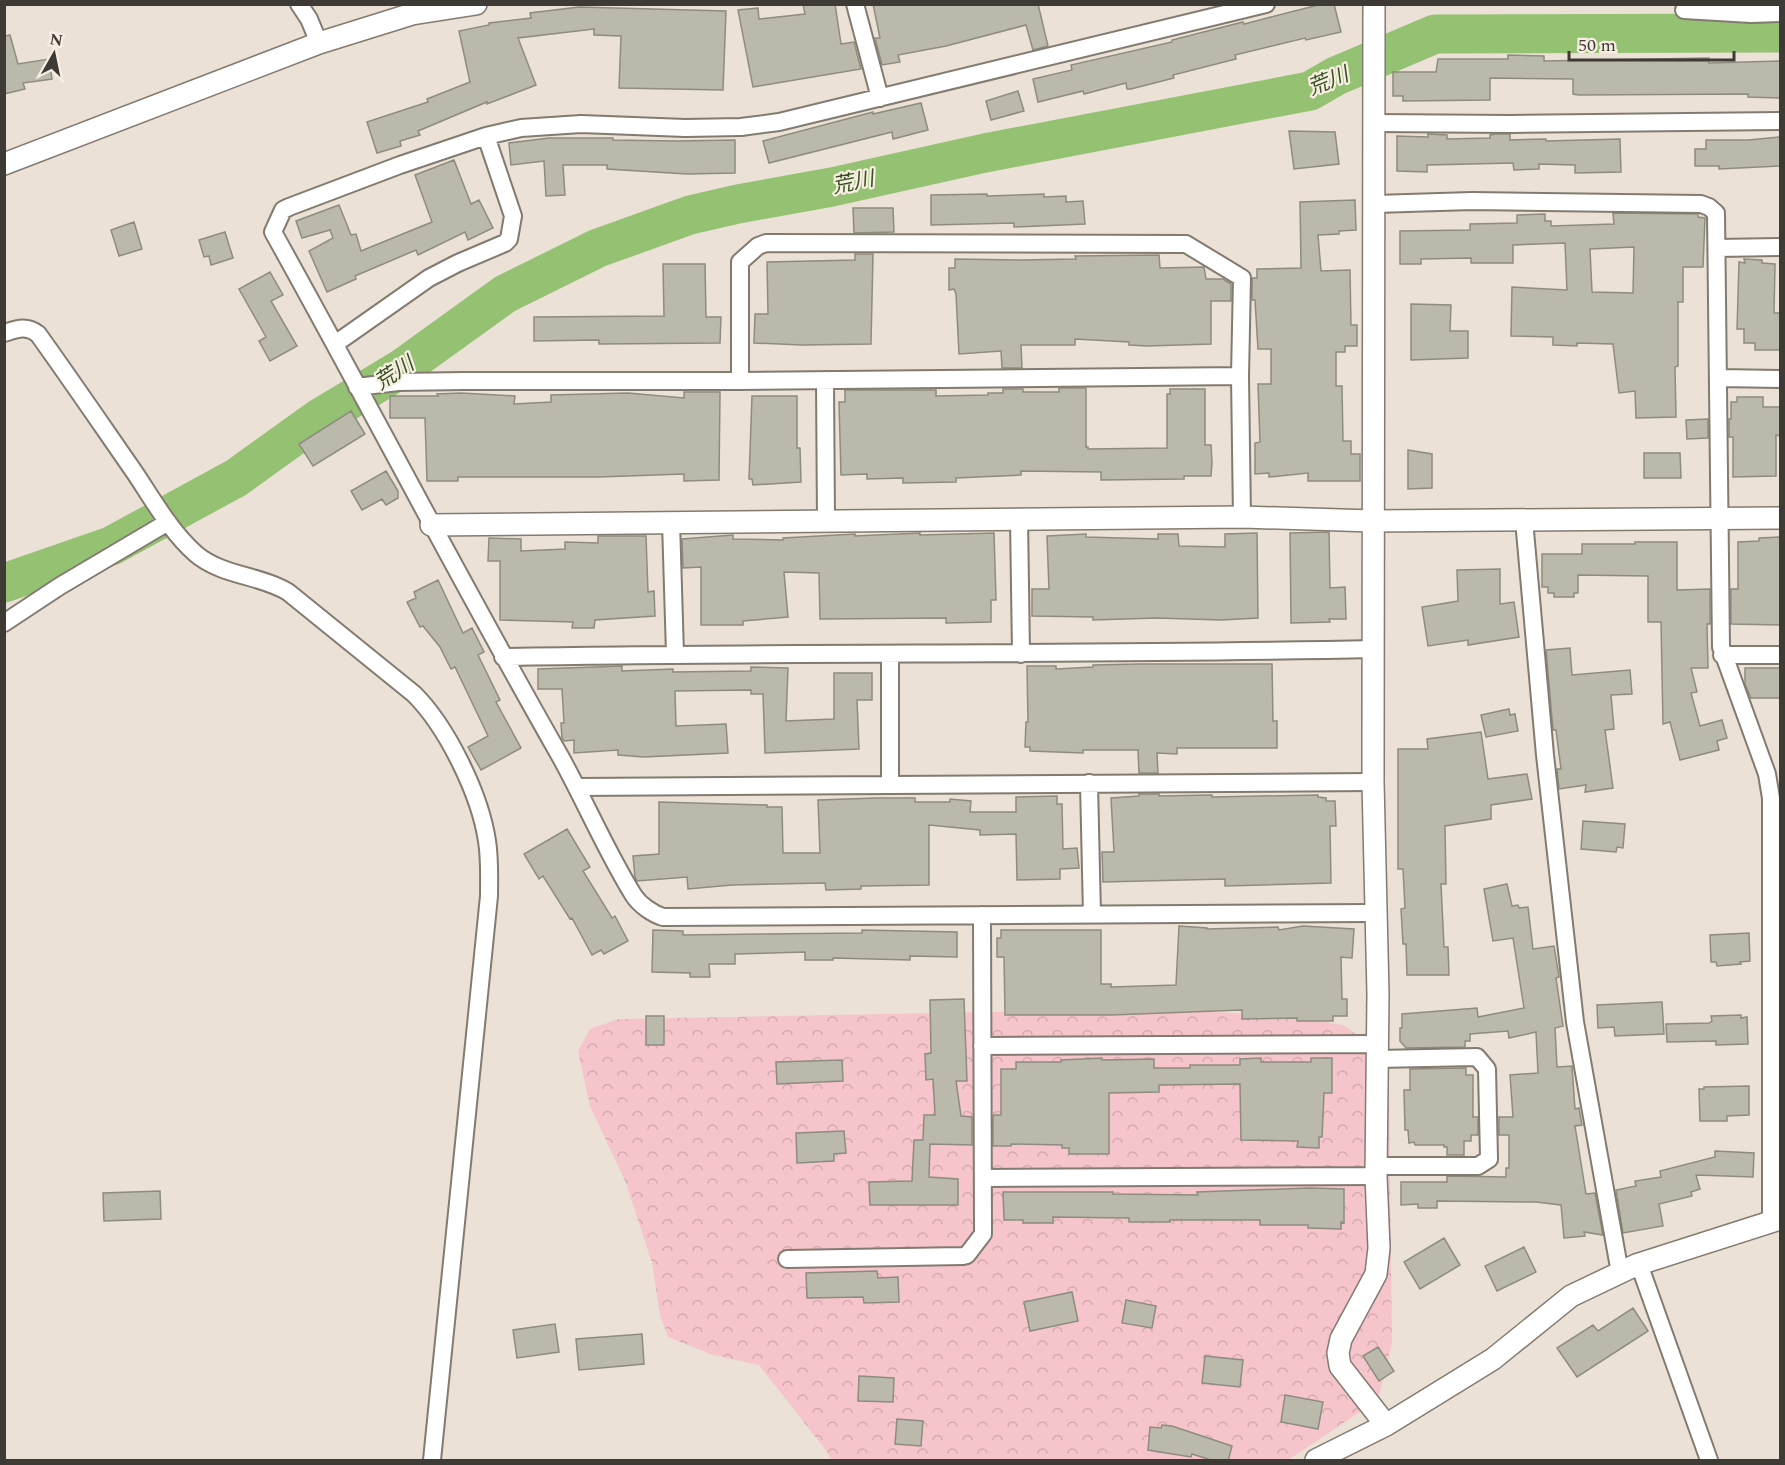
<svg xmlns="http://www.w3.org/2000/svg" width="1785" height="1465" viewBox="0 0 1785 1465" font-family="Spectral,'Noto Sans JP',serif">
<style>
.forest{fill:url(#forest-crowns)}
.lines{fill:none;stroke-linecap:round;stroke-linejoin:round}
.river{stroke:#95c173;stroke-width:39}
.building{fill:#bab9ab;stroke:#8d8c7f;stroke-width:1.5;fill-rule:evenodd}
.minor-casing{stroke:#837a70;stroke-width:20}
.tertiary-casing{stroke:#837a70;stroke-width:24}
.minor{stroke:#fff;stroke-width:16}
.tertiary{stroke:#fff;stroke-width:21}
.labels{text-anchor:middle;stroke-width:4.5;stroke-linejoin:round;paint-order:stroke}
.water-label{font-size:21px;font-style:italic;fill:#35511c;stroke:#f8eee3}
</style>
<defs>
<pattern id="forest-crowns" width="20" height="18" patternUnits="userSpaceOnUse" patternTransform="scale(1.5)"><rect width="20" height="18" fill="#f6c5cb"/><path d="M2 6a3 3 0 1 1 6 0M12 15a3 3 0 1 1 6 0" fill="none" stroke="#d4aaaf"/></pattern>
</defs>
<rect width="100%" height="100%" fill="#ebe1d6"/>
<path class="forest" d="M1159 1009 1285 1016 1343 1025 1375 1047 1389 1088 1392 1343 1378 1400 1288 1460H831L828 1453 759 1365 713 1355 668 1337 660 1315 652 1263 626 1183 590 1106 578 1051 590 1029 619 1019Z"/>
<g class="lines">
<path class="river" d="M4 583 111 546 236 478 318 419 401 369 505 294 598 248 690 215 738 204 832 187 985 153 1310 91 1336 76 1435 34 1780 33"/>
</g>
<path class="building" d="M803 4H835L841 44 854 42 861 69 753 87 738 10 758 8 759 19 805 14Z
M873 4H1038L1048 46 1033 50 1026 25 946 46 898 55 900 62 882 65 875 38H880Z
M1322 4H1334L1341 32 1306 40 1305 38 1235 55 1236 59 1173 75 1174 78 1131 89H1127L1126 83 1084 94 1083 91 1038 102 1033 79 1072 70 1071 65 1172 42V40L1243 22 1244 24Z
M579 7 726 11 723 90 619 88 621 36 594 35V29L518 38 536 85 487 104V102L418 131 420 135 400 141 401 146 377 153 367 122 428 102 427 99 470 82 459 31 489 25V23L531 18 530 13Z
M10 35 18 64 49 59 52 79 23 83 25 89 4 94V36Z
M1508 55 1544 56V61L1709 58V63L1780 61V98L1748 97V94L1579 95 1573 94V79L1490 78V100L1403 101V96H1393V72H1436L1438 59H1508Z
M1018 91 1024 111 991 120 986 101Z
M921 103 928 130 893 139 892 132 769 163 763 141 873 112V114Z
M1289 131 1335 132 1339 164 1294 169Z
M1428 134 1447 135V139L1490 138V135L1496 134H1510V140L1546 139V141L1620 139 1621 172 1575 173V165L1539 164V169L1514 170 1513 163 1427 165V172L1397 171V136L1428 137Z
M1780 137V166L1719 169V166H1695V149H1706V140H1748Z
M549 138H613V140L677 141 735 140V173L687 174 607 169V165H563L565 195 546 196 544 161 511 165 509 143Z
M454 160 471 204 479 200 493 228 468 240 465 232 418 255 416 250 355 276 356 279 327 292 309 251 333 238 330 230 302 238 296 221 339 205 351 235 356 234 361 251 432 222 415 175Z
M987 194V196L1044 194V197L1066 196V202L1083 201 1085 224 1014 227V223L931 225V195Z
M1355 200 1356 230 1339 231V234L1318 235 1321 271 1350 270 1351 325H1357V346H1345V352H1336V386H1342L1343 441H1351V454H1360V481H1308V473L1269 477V473L1255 474V443L1260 442 1258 384H1271V349H1258L1255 300H1252V278H1257V269L1301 268 1300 202Z
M853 208H893L894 232 854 233Z
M1613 213 1698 214V217L1705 218 1703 267H1683V302H1678V366L1675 367 1676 417 1636 418 1635 391 1619 393 1613 344 1577 343V346L1553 345V337L1511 336 1512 287 1567 290 1565 243 1513 245V263H1471V258L1421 259V264H1400V231L1470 230V224L1517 223V215L1545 214V221H1551V226L1614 224ZM1634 247 1633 293 1592 292 1590 249Z
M134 222 142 249 119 256 111 230Z
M225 232 233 258 211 265 209 256 204 257 199 240Z
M855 254H873L871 344 802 345 754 343 755 314H768L767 262 855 260Z
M1159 255 1160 268 1204 267 1206 279H1223L1231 284V301H1211V344L1147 346 1129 345V342L1075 339V345H1021L1022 368H1002L1001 351 959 354 956 294 954 289 949 290V268H955V259L1021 260 1076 259 1075 256Z
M1744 259 1762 260V263L1775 264 1774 313H1780V350H1755V343H1744V329H1737L1739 262 1745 263Z
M663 264H705L706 317H721L720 343 599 344V340L534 341V317L664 316Z
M270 272 283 295 271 301 297 346 270 361 259 341 266 337 239 289Z
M1411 304 1451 305 1450 331H1468V358L1411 360Z
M1059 388H1086V447H1088V449L1167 448V394H1170V389H1205V445H1211L1212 463 1211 476H1184V479L1101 480V472L1021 471V475L956 478V482L903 483V478L867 479V474L841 475 839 402H845V390H936V396L988 395V393H1003V389H1023V392H1059Z
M684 392H720L719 480 684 481V474L599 477H458V481H427L425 418H390V396H438L437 394 461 393 515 396 514 404 551 402V395L628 393 684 398Z
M752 396H797V448H800L801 482 753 485 752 479H749Z
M1737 397H1763V407H1780V436L1776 435V476L1733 477V437H1729V419H1731V402H1737Z
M351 411 365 434 313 466 299 444Z
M1708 419V438L1687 439 1686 420Z
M1408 450 1432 454V488L1408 489Z
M1644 453H1680L1681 478H1644Z
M386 471 398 491V498L386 505 382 499 362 510 351 491Z
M1329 532 1330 588 1345 587 1346 619H1329L1330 622 1291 623 1290 533Z
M920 533V535L994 533 996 600H991V622L946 623V618L820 619 819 573 784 572 788 617 743 621V625H701V567L683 568 682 539 733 535V539L783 540V538L855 534V536Z
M1257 533 1258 618 1221 620 1157 618 1093 620V617L1032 616V589H1049L1047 536 1086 534V537L1158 539V534H1178L1179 546 1225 547V534Z
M598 536H646L648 592 654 591 655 616 595 620 594 628H572L573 622 500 620V561H488L489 538 521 539V551L565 549V542L598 543Z
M1780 537V625L1731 624V589H1738V542L1759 541V538Z
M1635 542H1677V590L1710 589V624H1707L1708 668H1691L1697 692 1691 693 1700 726 1722 720 1727 738 1717 741 1719 750 1680 760 1670 722 1663 724 1661 622H1648V576L1578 575V593H1574V597H1554V593H1548V587H1542V554H1582V544H1635Z
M1500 569V604L1514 602 1519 637 1468 645V640L1428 646 1422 607 1458 601 1457 570Z
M438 580 463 633 472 628 484 652 478 655 500 700 496 702 521 748 481 770 468 747 488 736 455 667 451 669 440 647 423 626 420 627 407 602 416 598 414 592Z
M1570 648 1572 675 1630 670 1632 694 1611 695 1614 729 1605 730 1613 788 1585 792 1586 785 1559 789 1557 769H1561L1556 730H1553L1546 650Z
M1140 664H1272L1273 721H1277V748H1177V754L1157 753 1158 773H1139L1138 750H1083V753L1030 751V747H1025L1026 722H1028L1027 666H1056V669L1093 667V665Z
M622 666V671L673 669V672L751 671V667L788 668 786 721 834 719V673H872V700H857L859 749 765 753 763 694H751V690L675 691 676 726 726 724 728 753 644 757 618 755V750L574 753V740L564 741 562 738 561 723H564L562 689H538V669Z
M1745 668H1780V698H1751L1745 684Z
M1509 709 1510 715 1515 714 1518 731 1486 737 1481 715Z
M1481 732 1488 779 1527 774 1532 799 1491 805V819L1445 826 1446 884H1441L1444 947H1448L1449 975H1407L1406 944H1403L1401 909 1405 908 1403 869H1398V749H1428L1427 739Z
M1139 794H1159V796L1212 795V797L1318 795V797L1326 798V801H1335L1336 826H1330L1331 883 1225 886V879L1103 882 1102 852H1114L1111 798 1139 796Z
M1057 796V804H1062L1063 849 1077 848 1079 868 1060 869V879L1017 880 1016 834 980 835V830L929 825V885L861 886V889L826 890 825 883 732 885 688 889 687 877 637 881 635 877 633 856 659 854V802L767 805V807H782L783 853H820L818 800 876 798H915V802H950V799L971 801 970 812H1016V797Z
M1583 821 1625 824 1623 848 1617 847 1616 852 1581 849Z
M567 829 590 867 583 871 612 918 615 916 628 941 604 954 601 950 592 955 572 918 570 919 543 876 539 879 524 854Z
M1507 884 1512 906 1518 905 1519 908 1528 907 1533 949 1554 946 1559 977 1556 978 1563 1026 1555 1028 1557 1067 1572 1066 1575 1109 1579 1108 1582 1125 1575 1126 1586 1194 1595 1193 1603 1235 1584 1232 1585 1236 1564 1238 1561 1205 1536 1202 1437 1201V1208H1418V1204L1401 1205V1182H1447V1176L1506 1177V1168H1509V1135H1499V1117H1513L1510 1075 1538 1073 1536 1032 1509 1038 1508 1031 1470 1034V1041H1465V1047L1406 1048 1400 1041V1028H1402V1014L1477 1008 1478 1017 1524 1008 1513 938 1493 941 1484 889Z
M1179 926 1207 928V929L1278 927 1279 930 1303 926 1354 929 1352 958 1341 957 1342 999H1347V1016H1333V1021H1297V1018L1242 1019V1010L1111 1015H1005L1004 957H997V938H1001V930H1101V984H1111V987L1176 985Z
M653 930 683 931V935L862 933V930L957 932V957L910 956V960L833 958V960H805V952L735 954V964H709L710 977H690V973L652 972Z
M1749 933 1750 961 1740 962 1741 964 1717 966 1716 962H1711L1710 935Z
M964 999 967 1081H956L961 1116 972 1117V1145L930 1144 929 1177 958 1179V1205H870L869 1182 912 1181 914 1140H923L924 1115H935L933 1079 926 1080 925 1054 931 1053 930 1000Z
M1662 1002 1664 1034 1615 1036 1614 1027 1598 1028 1597 1005Z
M1741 1015V1018L1747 1017 1748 1044 1716 1045V1041L1667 1042 1666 1024 1709 1023 1712 1021 1711 1016Z
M646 1016H664V1045H646Z
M1102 1058V1060L1154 1059V1068H1190V1065H1240V1059L1261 1058V1062H1311V1058H1332V1093H1324L1322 1137H1319V1148L1297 1147 1298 1141 1241 1140 1240 1084 1159 1085V1092L1109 1093V1154H1069V1148H1062V1145L1011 1144V1146H993V1117L994 1115H1001V1069H1016V1062H1061V1060Z
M842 1060 843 1081 777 1084 776 1062Z
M1466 1068V1075H1473V1117H1478V1135H1471V1141H1464V1155H1447V1147H1444V1145H1415L1414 1142 1409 1143 1408 1130H1405L1404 1090H1410V1069Z
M1749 1086V1115L1727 1116V1121H1700L1699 1089H1704V1087Z
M844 1131 846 1153 834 1154V1161L797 1163 796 1133Z
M1715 1151 1754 1153 1753 1177 1696 1175 1700 1189 1691 1192 1692 1196 1659 1204 1663 1226 1623 1233 1616 1190 1636 1186 1635 1181 1661 1177 1660 1171 1715 1157Z
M1309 1188 1344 1189V1223L1341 1222V1229L1308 1228V1225H1260V1220H1170V1222H1129V1218L1053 1217V1223H1023V1220H1004L1003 1192H1113V1194L1198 1195 1197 1192Z
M160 1191 161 1219 104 1221 103 1193Z
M1444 1238 1460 1265 1420 1289 1404 1262Z
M1524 1247 1536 1272 1497 1291 1485 1266Z
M877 1271 878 1278 898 1277 899 1302 864 1303 863 1297 807 1298 806 1273Z
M1072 1292 1078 1321 1030 1331 1024 1302Z
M1126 1300 1156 1306 1152 1328 1122 1323Z
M1633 1308 1648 1331 1577 1377 1557 1348 1593 1325 1598 1331Z
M555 1324 559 1352 517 1358 513 1330Z
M642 1334 644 1364 579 1370 576 1339Z
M1378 1347 1394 1371 1379 1381 1363 1356Z
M1205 1356 1243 1360 1240 1387 1202 1383Z
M859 1376 894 1378 893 1402 858 1401Z
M1285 1395 1323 1402 1318 1429 1281 1422Z
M897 1419 923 1421 921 1446 895 1444Z
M1162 1425 1172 1426 1232 1446 1228 1461H1214L1192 1454 1191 1457 1148 1450 1150 1427 1161 1428Z"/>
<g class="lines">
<defs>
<path id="minor" d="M299 4 309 19 319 43
M855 4 880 98
M1266 4 779 122 741 127 685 128 581 124 521 128 486 136 400 165 289 207 283 210 273 232C370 406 461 583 560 756 585 801 607 853 634 896 640 905 653 914 663 917L1376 913
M1743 8 1751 14 1780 13
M1684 10 1751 14
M1374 123 1511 124 1780 121
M1375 204 1472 201 1701 204 1709 207 1716 213 1721 647 1767 774 1771 798V1222
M1717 248 1780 247
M4 333C17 329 26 325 38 334 71 380 103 427 135 473 153 500 171 532 196 554 222 576 260 575 288 592L414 694C447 727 480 794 487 841 490 859 489 878 489 896L432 1460
M335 344 429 278 458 263 505 243 509 239 513 216 486 136
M1719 378 1780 379
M825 380 826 520
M740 381V262L758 246 766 243 1186 244 1242 278 1240 376 1242 517
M357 387 398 382 464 381H740L1240 376
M1019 518 1021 654
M1524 520 1545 755 1575 1022 1620 1273
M671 522 675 654
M4 623 60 586 168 522
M890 654V785
M1722 655H1780
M503 657C794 652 1084 655 1375 649
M1089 783 1092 915
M577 787 1373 782
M982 1046 1377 1044
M1376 1166H1478L1489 1159 1487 1069 1477 1057 1377 1059
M984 1178 1376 1176
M787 1259 963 1256 967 1255 983 1234V1230L982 915
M1639 1264 1709 1460"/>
<path id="tertiary" d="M1374 4 1373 782 1378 994 1376 1176 1379 1248 1376 1274 1341 1339 1338 1353 1340 1366 1386 1425
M4 164 319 43 412 14 476 4
M431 525 1242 517 1373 521 1780 518
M1316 1460 1386 1425 1493 1359 1571 1296 1636 1265 1780 1219"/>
</defs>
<use href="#minor" class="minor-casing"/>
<use href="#tertiary" class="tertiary-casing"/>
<use href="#minor" class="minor"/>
<use href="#tertiary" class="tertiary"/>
</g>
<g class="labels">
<g class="water-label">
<text transform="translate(1328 81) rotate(-22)" y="7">荒川</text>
<text transform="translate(853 182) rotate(-11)" y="7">荒川</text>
<text transform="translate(394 373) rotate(-33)" y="7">荒川</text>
</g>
</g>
<rect width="1785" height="1465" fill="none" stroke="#3e3a36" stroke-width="12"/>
<g transform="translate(54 54) rotate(9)" stroke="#f8eee3" stroke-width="4.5" paint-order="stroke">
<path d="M0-4.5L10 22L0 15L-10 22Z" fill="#3e3a36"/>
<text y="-9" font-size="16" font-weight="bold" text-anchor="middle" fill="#3e3a36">N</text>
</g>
<path d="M1569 51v9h165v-9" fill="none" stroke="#3e3a36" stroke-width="3"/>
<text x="1578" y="51" font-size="18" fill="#3e3a36" stroke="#f8eee3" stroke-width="4.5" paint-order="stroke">50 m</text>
</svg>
